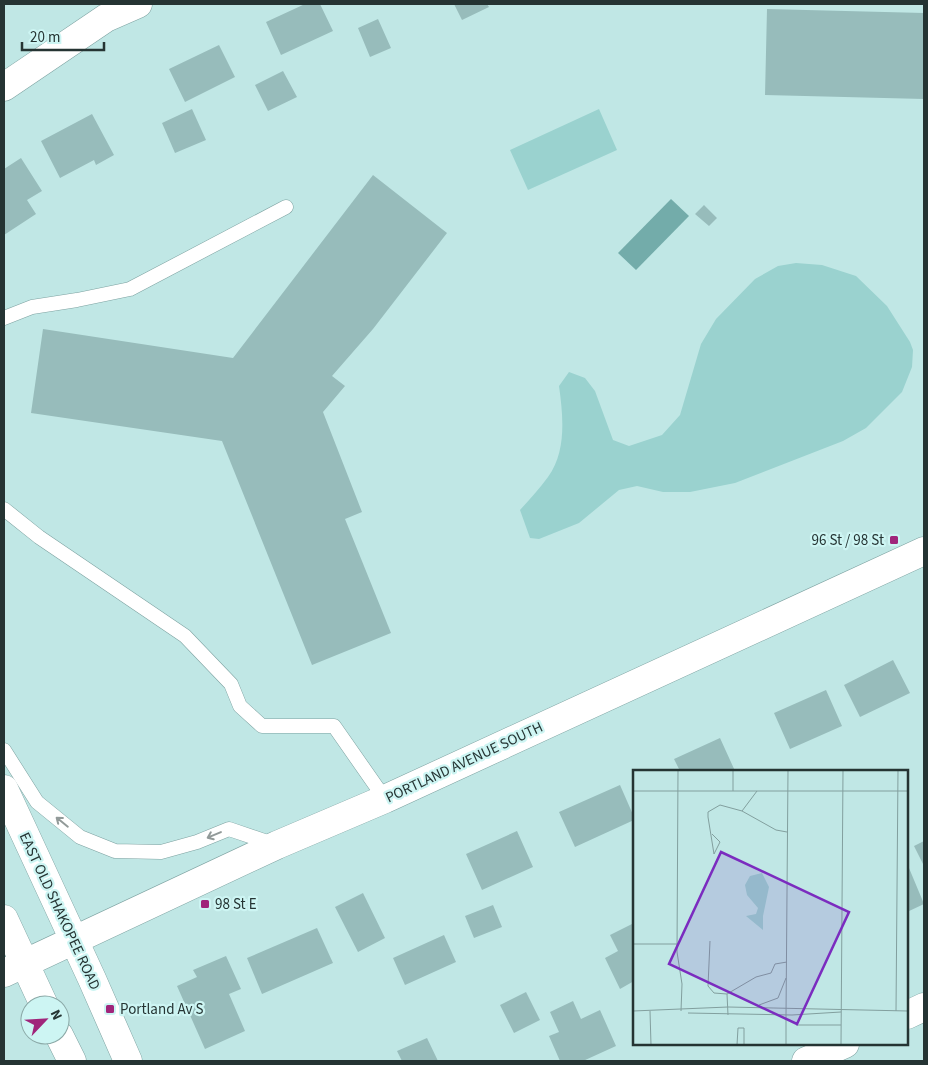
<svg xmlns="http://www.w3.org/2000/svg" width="928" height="1065" viewBox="0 0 928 1065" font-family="'Source Sans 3',sans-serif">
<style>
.green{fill:#9ad2cf}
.water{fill:#73acaa}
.building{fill:#97bcbb}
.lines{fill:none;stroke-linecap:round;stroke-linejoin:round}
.lane-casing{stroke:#7da2a1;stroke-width:15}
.street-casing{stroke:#7da2a1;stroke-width:29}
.secondary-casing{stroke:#7da2a1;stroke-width:29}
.lane{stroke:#fff;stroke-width:14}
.street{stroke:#fff;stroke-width:28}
.secondary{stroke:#fff;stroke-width:28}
.oneway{stroke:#929a99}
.poi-dot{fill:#a0257b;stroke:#cdf5f3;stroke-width:2}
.labels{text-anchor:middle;stroke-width:4.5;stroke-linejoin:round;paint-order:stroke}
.poi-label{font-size:15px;fill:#253433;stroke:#cdf5f3;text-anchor:start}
.street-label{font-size:15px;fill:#253433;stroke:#cdf5f3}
.inset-road{fill:none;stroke:#829f9e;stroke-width:1}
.view{fill:#7b2cbf;fill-opacity:0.15;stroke:#7b2cbf;stroke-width:2.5}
.inset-edge{fill:none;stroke:#253433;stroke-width:2.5}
</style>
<rect width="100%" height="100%" fill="#c0e7e5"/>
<path class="green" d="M599 109 617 150 528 190 510 150Z
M796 263 822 265 856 276 887 306 910 342 913 350 912 367 902 392 866 428 843 441 735 483 690 492H663L637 486 619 490 579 523 539 539 530 538 520 510C530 499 540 488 548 477 567 451 563 415 559 386L569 372 585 378 595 391 613 440 629 446 662 435 680 415 701 344 716 319 755 279 778 266Z"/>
<path class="water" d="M671 199 689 216 636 270 618 253Z"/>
<path class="building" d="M305 4H320L333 31 281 55 266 22Z
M454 4H487L489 7 462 20Z
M767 9 924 13V99L765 95Z
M378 19 391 48 370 57 358 28Z
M219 45 235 77 185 102 169 69Z
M283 71 297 97 268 111 255 85Z
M192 109 206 140 175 153 162 123Z
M92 114 114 155 96 165 94 160 60 178 41 141Z
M21 158 42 191 27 200 36 214 4 235V169Z
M373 175 447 233 373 329 332 376 345 386 323 412 362 512 345 519 391 633 312 665 222 441 31 413 43 329 233 358Z
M704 205 717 218 709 226 695 214Z
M893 660 910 693 860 717 844 685Z
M826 690 842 726 790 749 774 713Z
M720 738 735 771H680L674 759Z
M620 785 634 817V820L575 847 559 812Z
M517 831 533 867 482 890 466 854Z
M924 841V866L914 846Z
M909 868 924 904 907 912V869Z
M363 893 385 938 358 952 335 907Z
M493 905 502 927 474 938 465 916Z
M634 923V981L620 989 605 958 618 951 610 935Z
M317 928 333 963 262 994 247 958Z
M444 935 456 962 405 985 393 958Z
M226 956 241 989 229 994 245 1031 205 1049 177 986 197 977 193 970Z
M526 992 540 1020 514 1033 500 1005Z
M573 1001 581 1019 600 1010 616 1046 583 1061H560L549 1036 559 1032 550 1012Z
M427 1038 438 1061H402L397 1051Z"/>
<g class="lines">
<defs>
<path id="lane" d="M4 318 32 307 77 300 130 289 286 207
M4 509 39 537 185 636 231 684 240 706 262 726H334L385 799
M4 750 37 802 80 837 115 851 161 852 197 842 229 829 276 845"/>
<path id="street" d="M4 87 106 18 138 4
M907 1015 924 1007
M806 1061 845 1044"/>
<path id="secondary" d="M4 789 92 979 128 1061
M4 919 44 1005
M4 973 277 845 385 799 924 551
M59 1035 72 1061"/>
</defs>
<use href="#lane" class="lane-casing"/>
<use href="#street" class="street-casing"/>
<use href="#secondary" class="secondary-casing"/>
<use href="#lane" class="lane"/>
<use href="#street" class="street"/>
<use href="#secondary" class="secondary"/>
</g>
<defs><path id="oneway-shaft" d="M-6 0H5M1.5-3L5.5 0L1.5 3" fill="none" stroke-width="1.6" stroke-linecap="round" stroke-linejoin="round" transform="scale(1.25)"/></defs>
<g class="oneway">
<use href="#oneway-shaft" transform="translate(62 822) rotate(-141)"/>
<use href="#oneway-shaft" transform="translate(214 835) rotate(157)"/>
</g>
<g class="poi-dot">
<rect x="889" y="535" width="10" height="10" rx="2.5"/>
<rect x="200" y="899" width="10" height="10" rx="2.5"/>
<rect x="105" y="1004" width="10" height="10" rx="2.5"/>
</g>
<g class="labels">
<g class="poi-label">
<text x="884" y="545" text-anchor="end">96 St / 98 St</text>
<text x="215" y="909">98 St E</text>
<text x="120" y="1014">Portland Av S</text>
</g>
<g class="street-label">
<text transform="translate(464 762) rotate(-25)" y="5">PORTLAND AVENUE SOUTH</text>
<text transform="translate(60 911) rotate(65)" y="5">EAST OLD SHAKOPEE ROAD</text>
</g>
</g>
<g transform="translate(633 770)">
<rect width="275" height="275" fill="#c0e7e5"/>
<path d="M129 103 136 117 130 146V160L113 146 123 144 125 138 114 125 112 115 117 106Z" fill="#9ad2cf"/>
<path class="inset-road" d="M45 0 44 182 49 214 48 241M0 21H275M100 21V0M109 41 124 21M79 64 87 72 81 84 75 47V42L87 35 109 41 143 60 154 62M77 171 75 216 81 223 94 224M0 174H44M126 235 145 228 153 208M0 241 95 237 275 241M17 241 18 275M263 241 265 0M55 243 159 245 208 242M95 245 94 224 123 207 138 203 142 194 154 192M153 245 155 0M163 255H208M104 275 105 258H111V275M153 275V245M208 275 210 0"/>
<path class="view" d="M88 82 216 142 164 254 36 194Z"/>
<rect width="275" height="275" class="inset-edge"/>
</g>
<rect width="928" height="1065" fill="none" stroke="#253433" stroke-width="10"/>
<g transform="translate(45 1020) rotate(65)"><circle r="24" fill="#cdf5f3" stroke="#8aa8a6"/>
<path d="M0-4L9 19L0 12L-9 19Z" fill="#a0257b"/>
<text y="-8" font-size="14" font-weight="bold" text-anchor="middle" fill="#253433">N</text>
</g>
<path d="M22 42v8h82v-8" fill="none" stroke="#253433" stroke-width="2.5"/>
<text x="30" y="42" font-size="15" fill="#253433" stroke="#cdf5f3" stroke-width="4" paint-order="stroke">20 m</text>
</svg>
